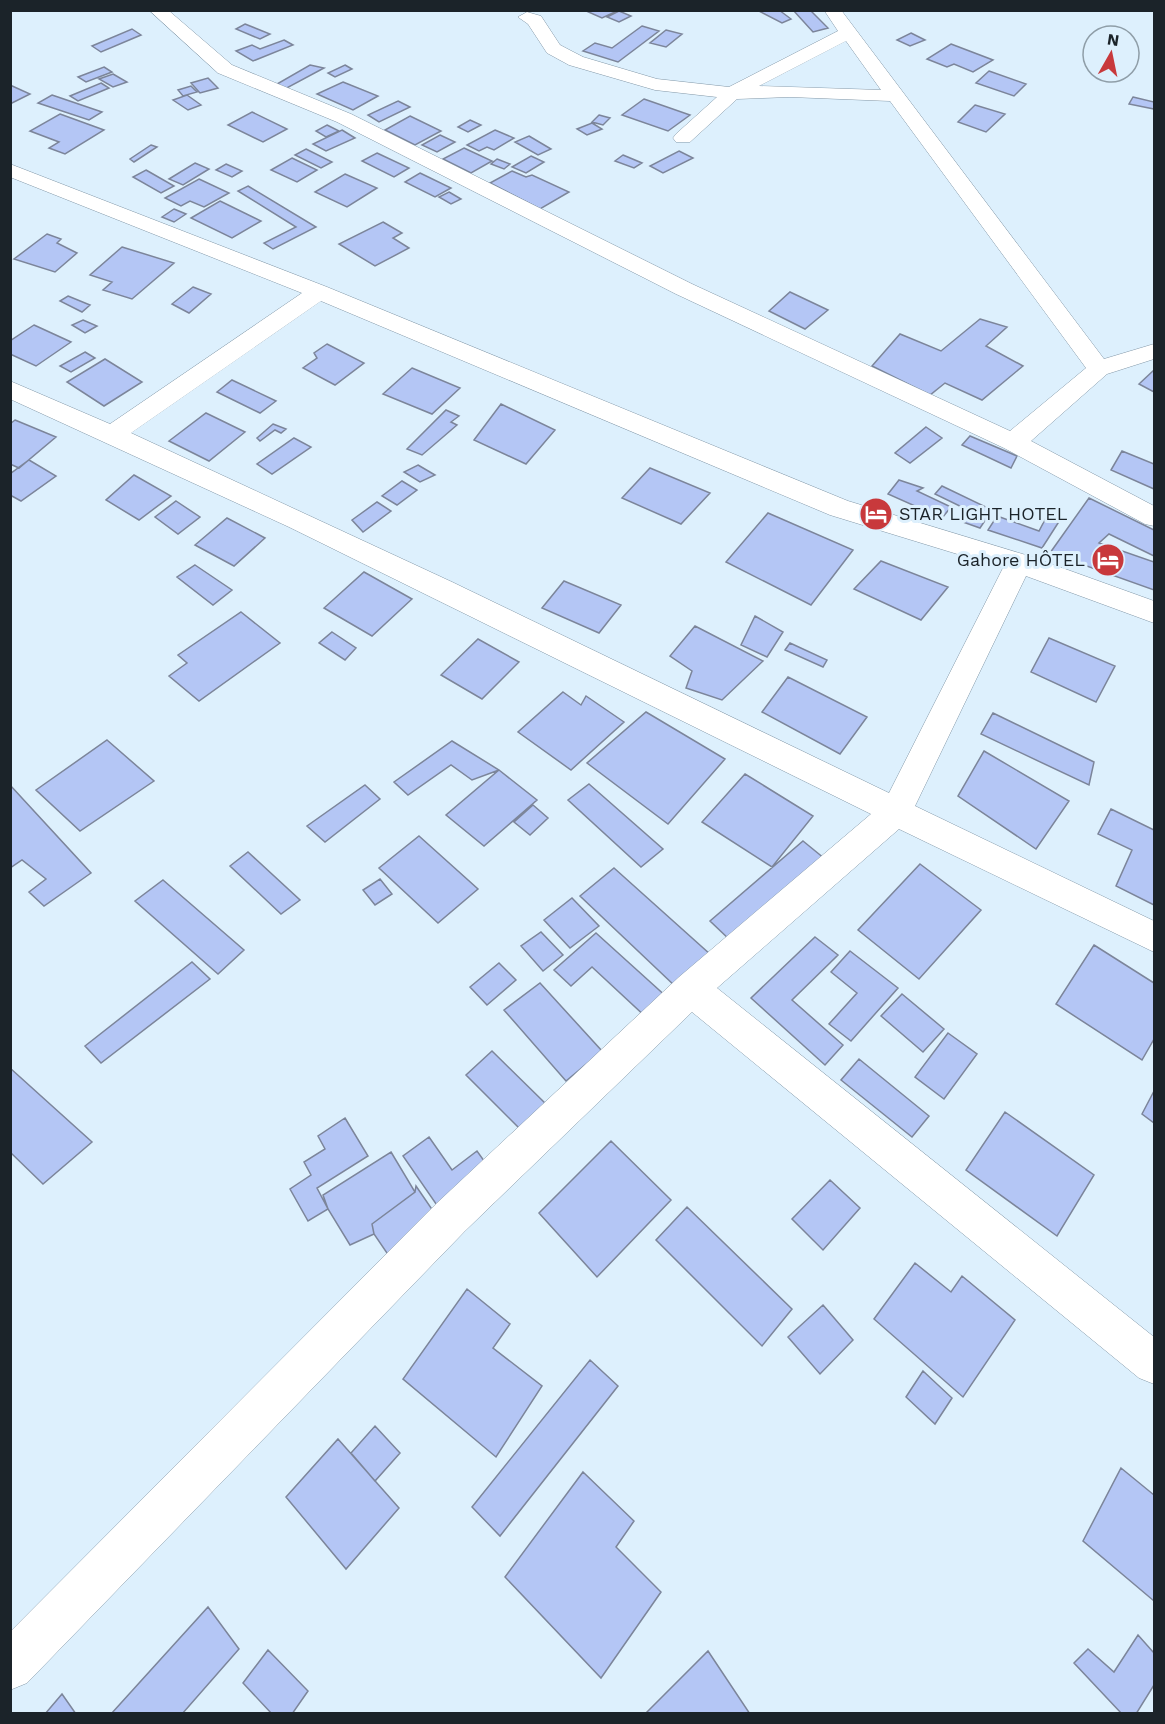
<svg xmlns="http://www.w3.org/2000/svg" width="1165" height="1724" viewBox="0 0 1165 1724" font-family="'Work Sans',sans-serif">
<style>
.building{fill:#b4c6f5;stroke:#7c859a;stroke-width:1.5}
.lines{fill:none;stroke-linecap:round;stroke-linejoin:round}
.street-casing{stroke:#8398a8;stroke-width:1}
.street{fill:#fff;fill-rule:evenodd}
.labels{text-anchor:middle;stroke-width:6;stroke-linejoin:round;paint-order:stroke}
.poi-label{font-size:18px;fill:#1b2329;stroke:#ddf0fd;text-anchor:start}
</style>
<rect width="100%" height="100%" fill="#ddf0fd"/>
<path class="building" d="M584 10H611L615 12 602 18Z
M779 10 791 19 782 23 759 11Z
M793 10H810L828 28 813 32Z
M619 11 631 16 619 22 607 17Z
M245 24 270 34 260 39 236 29Z
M642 26 659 31 618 62 583 51 595 43 612 48Z
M132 29 141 35 101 52 92 46Z
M666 30 682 34 666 47 650 43Z
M911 33 925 40 910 46 897 40Z
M284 40 293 45 253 61 236 51 252 45 260 49Z
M951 44 993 60 973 72 954 64 947 67 927 59Z
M310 65 324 68 285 89 277 84Z
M345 65 352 69 335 77 328 73Z
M104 67 112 72 86 82 78 77Z
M989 71 1026 84 1014 96 976 83Z
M113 74 127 82 113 87 99 79Z
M208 78 218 88 200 93 191 83Z
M343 82 378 96 353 110 317 94Z
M101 83 109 88 78 101 70 96Z
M10 85 30 94 10 104Z
M191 86 197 92 183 96 178 90Z
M52 95 102 112 89 120 38 103Z
M187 95 201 105 188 110 173 100Z
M1133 97 1154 102V109L1129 104Z
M644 99 690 115 668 131 622 115Z
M398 101 410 107 379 122 368 115Z
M975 105 1005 114 986 132 958 122Z
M252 112 287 129 263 142 228 125Z
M60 114 104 130 65 154 49 148 59 142 30 131Z
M599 115 610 118 603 125 592 122Z
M410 116 441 131 415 145 385 130Z
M470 120 481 125 468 132 458 127Z
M592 123 602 129 587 135 577 129Z
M327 125 339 131 326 137 316 131Z
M342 130 355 138 326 151 313 144Z
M495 130 514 138 494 150 487 147 479 151 467 145Z
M440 135 455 142 437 152 422 145Z
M529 136 551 149 538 155 515 142Z
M151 145 157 147 134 162 130 159Z
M464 148 492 161 471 173 443 159Z
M306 149 332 162 321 168 295 155Z
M679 151 693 158 663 173 650 166Z
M377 153 409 168 394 177 362 161Z
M623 155 642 163 634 168 615 161Z
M531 156 544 162 526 173 512 167Z
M292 158 317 170 297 182 271 170Z
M497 159 510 164 504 169 491 164Z
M195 163 209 169 183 185 169 179Z
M226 164 242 171 232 177 216 170Z
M146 170 174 186 161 193 133 177Z
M512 171 526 177 532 175 569 192 540 209 490 183Z
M420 173 451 188 435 197 405 182Z
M345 174 377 188 347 207 315 192Z
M199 179 229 193 204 207 190 201 181 206 165 198Z
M248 186 316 227 273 249 264 243 296 227 238 191Z
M449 192 461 199 451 204 439 197Z
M220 201 261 221 232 238 191 218Z
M174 209 186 214 174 222 162 217Z
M383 222 402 233 393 238 409 248 375 266 339 244Z
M47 234 61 239 57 243 77 253 55 272 14 259Z
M122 247 174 263 132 299 103 290 112 282 90 275Z
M193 287 211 294 189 313 172 304Z
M790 292 828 310 805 329 769 311Z
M68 296 90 305 82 312 60 301Z
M980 319 1007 327 986 346 1023 366 982 400 945 383 930 395 872 366 900 334 941 351Z
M83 320 97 326 85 333 72 325Z
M34 325 71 342 36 366 10 354V341Z
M327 344 364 363 335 385 303 368 317 358 314 353Z
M85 352 95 358 71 372 60 366Z
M105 359 142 382 104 406 67 382Z
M412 368 460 388 432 414 383 394Z
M1154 370V392L1139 384Z
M232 380 276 401 260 413 217 392Z
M501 404 555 430 526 464 474 440Z
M446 410 459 416 451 422 457 425 422 455 407 449Z
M206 413 245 432 209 461 169 441Z
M15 420 56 437 19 468 10 464V424Z
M273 424 286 429 281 433 275 430 260 441 257 438Z
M926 427 942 438 910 463 895 453Z
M970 436 1017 456 1011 468 962 445Z
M294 438 311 447 272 474 257 464Z
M1122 451 1154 464V489L1111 470Z
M29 460 56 476 21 501 10 495V474Z
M418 465 435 475 420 482 404 472Z
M650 468 710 493 681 524 622 498Z
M134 475 171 496 139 520 106 500Z
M899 480 923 488 917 491 951 507 942 518 888 494Z
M402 481 417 490 397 505 382 496Z
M942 486 992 510 980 528 957 520 966 509 935 494Z
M1089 498 1154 530V556L1109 534 1099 543 1154 562V590L1050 553Z
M176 501 200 517 178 534 155 517Z
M377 502 391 511 363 532 352 520Z
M768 513 853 550 811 605 726 562Z
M1048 514 1060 520 1042 548 988 530 997 516 1039 531Z
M227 518 265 538 234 566 195 545Z
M881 561 948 587 921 620 854 589Z
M195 565 232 590 213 605 177 577Z
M364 572 412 599 372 636 324 608Z
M564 581 621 605 599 633 542 608Z
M241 612 280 643 199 701 169 676 187 663 178 655Z
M755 616 783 632 767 657 741 645Z
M695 626 763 661 722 700 686 688 692 671 670 656Z
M332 632 356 648 345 660 319 643Z
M1049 638 1115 666 1096 702 1031 672Z
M478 639 519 662 482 699 441 675Z
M790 643 827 660 823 667 785 650Z
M788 677 867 717 840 754 762 712Z
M563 692 581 705 586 696 624 722 571 770 518 732Z
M646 712 725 759 668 824 587 763Z
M993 713 1094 762 1089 785 981 734Z
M107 740 154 781 80 831 36 790Z
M452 741 499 770 472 780 451 765 408 795 394 782Z
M984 751 1069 801 1036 849 958 796Z
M499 770 537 800 484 846 446 815Z
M745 774 813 816 772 867 702 822Z
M589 784 663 849 641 867 568 800Z
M10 785 91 873 44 906 29 892 46 879 22 860 10 868Z
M365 785 380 799 325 842 307 826Z
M533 805 548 818 530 835 514 822Z
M1111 809 1154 830V905L1116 886 1132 850 1098 834Z
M419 836 478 889 438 923 379 868Z
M803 841 825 859 731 941 710 921Z
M248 852 300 900 281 914 230 866Z
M920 864 981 910 919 979 858 930Z
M614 868 711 955 676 987 580 896Z
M380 879 392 894 375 905 363 890Z
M163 880 244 950 218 974 135 901Z
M572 898 599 926 570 948 544 920Z
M541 932 563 955 543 971 521 946Z
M596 933 669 999 648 1019 592 967 571 986 554 970Z
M815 937 838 955 792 1000 843 1045 825 1065 751 998Z
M1094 945 1154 983V1039L1142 1060 1056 1004Z
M850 951 898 988 851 1041 829 1024 857 993 831 972Z
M192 962 210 979 101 1063 85 1046Z
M499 963 516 980 487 1005 470 987Z
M540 983 602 1051 566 1081 504 1010Z
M902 994 944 1029 923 1052 881 1016Z
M948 1033 977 1054 944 1099 915 1077Z
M492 1051 548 1106 522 1131 466 1075Z
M859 1059 929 1116 912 1137 841 1080Z
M10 1068 92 1142 43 1184 10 1152Z
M1154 1091V1123L1142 1114Z
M1005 1112 1094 1175 1057 1236 966 1170Z
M345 1118 368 1156 317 1188 328 1209 308 1221 290 1189 311 1175 304 1162 325 1149 318 1136Z
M429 1137 452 1170 477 1151 495 1176 443 1214 403 1156Z
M611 1141 671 1200 597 1277 539 1213Z
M391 1152 415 1192 372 1224 374 1234 350 1245 328 1209 323 1195Z
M830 1180 860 1208 823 1250 792 1219Z
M416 1186 440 1221 391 1259 374 1234 372 1224 415 1192Z
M687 1207 792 1309 762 1346 656 1240Z
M915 1263 951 1292 962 1276 1015 1320 963 1397 874 1319Z
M467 1289 510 1324 493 1348 542 1386 496 1457 403 1379Z
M823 1305 853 1340 820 1374 788 1337Z
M590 1360 618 1386 500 1536 472 1507Z
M923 1371 952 1398 935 1424 906 1397Z
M375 1426 400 1453 375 1481 351 1453Z
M338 1439 399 1508 346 1569 286 1497Z
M1121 1468 1154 1495V1601L1083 1541Z
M583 1472 634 1521 616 1547 661 1592 601 1678 505 1577Z
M208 1607 239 1649 182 1714H111Z
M1138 1635 1154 1653V1685L1136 1714H1122L1074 1663 1088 1649 1114 1672Z
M268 1650 308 1691 292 1714H272L243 1683Z
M708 1651 750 1714H645Z
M62 1694 76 1714H45Z"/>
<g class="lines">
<defs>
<path id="street" d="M149 10H168L232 65 351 114 692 284 1010 431 1086 368 890 101 790 97 737 99 690 142H676L673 138 676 134 717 97 655 90 569 65 547 53 528 24 518 17 527 12 541 16 560 45 583 57 657 79 729 87 838 31 824 10H841L1104 359 1154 344V359L1107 374 1031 441 1154 506V526L1145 524 1004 448 676 294 337 122 218 73ZM846 41 881 90 759 86Z
M10 164 327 287 848 501 1029 556 1154 601V623L1026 576 915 806 1154 921V952L899 829 717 988 1154 1337V1384L1139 1378 692 1012 465 1231 27 1683 10 1690V1632L437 1203 679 977 871 814 289 527 10 399V381L110 424 302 293 10 177ZM321 301 830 515 1003 568 889 793 452 582 131 433Z"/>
</defs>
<use href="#street" class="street-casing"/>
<use href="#street" class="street"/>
</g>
<defs>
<symbol id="hotel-disc" viewBox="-11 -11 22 22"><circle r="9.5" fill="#c8393c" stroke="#ddf0fd"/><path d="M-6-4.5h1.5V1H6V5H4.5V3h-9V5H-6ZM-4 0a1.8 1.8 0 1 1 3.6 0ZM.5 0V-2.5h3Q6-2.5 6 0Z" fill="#fff"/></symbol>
</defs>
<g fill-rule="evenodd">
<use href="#hotel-disc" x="857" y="495" width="38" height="38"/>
<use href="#hotel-disc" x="1089" y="541" width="38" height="38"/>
</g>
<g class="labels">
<g class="poi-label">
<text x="899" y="520">STAR LIGHT HOTEL</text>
<text x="1085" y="566" text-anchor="end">Gahore HÔTEL</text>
</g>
</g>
<rect width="1165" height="1724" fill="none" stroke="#1b2329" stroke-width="24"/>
<g transform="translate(1111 54) rotate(9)"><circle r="28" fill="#ddf0fd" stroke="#8f9ea8" stroke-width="1.5"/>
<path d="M0-4.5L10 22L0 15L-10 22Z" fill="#c8393c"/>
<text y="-9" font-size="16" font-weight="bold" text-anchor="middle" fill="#1b2329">N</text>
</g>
</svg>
